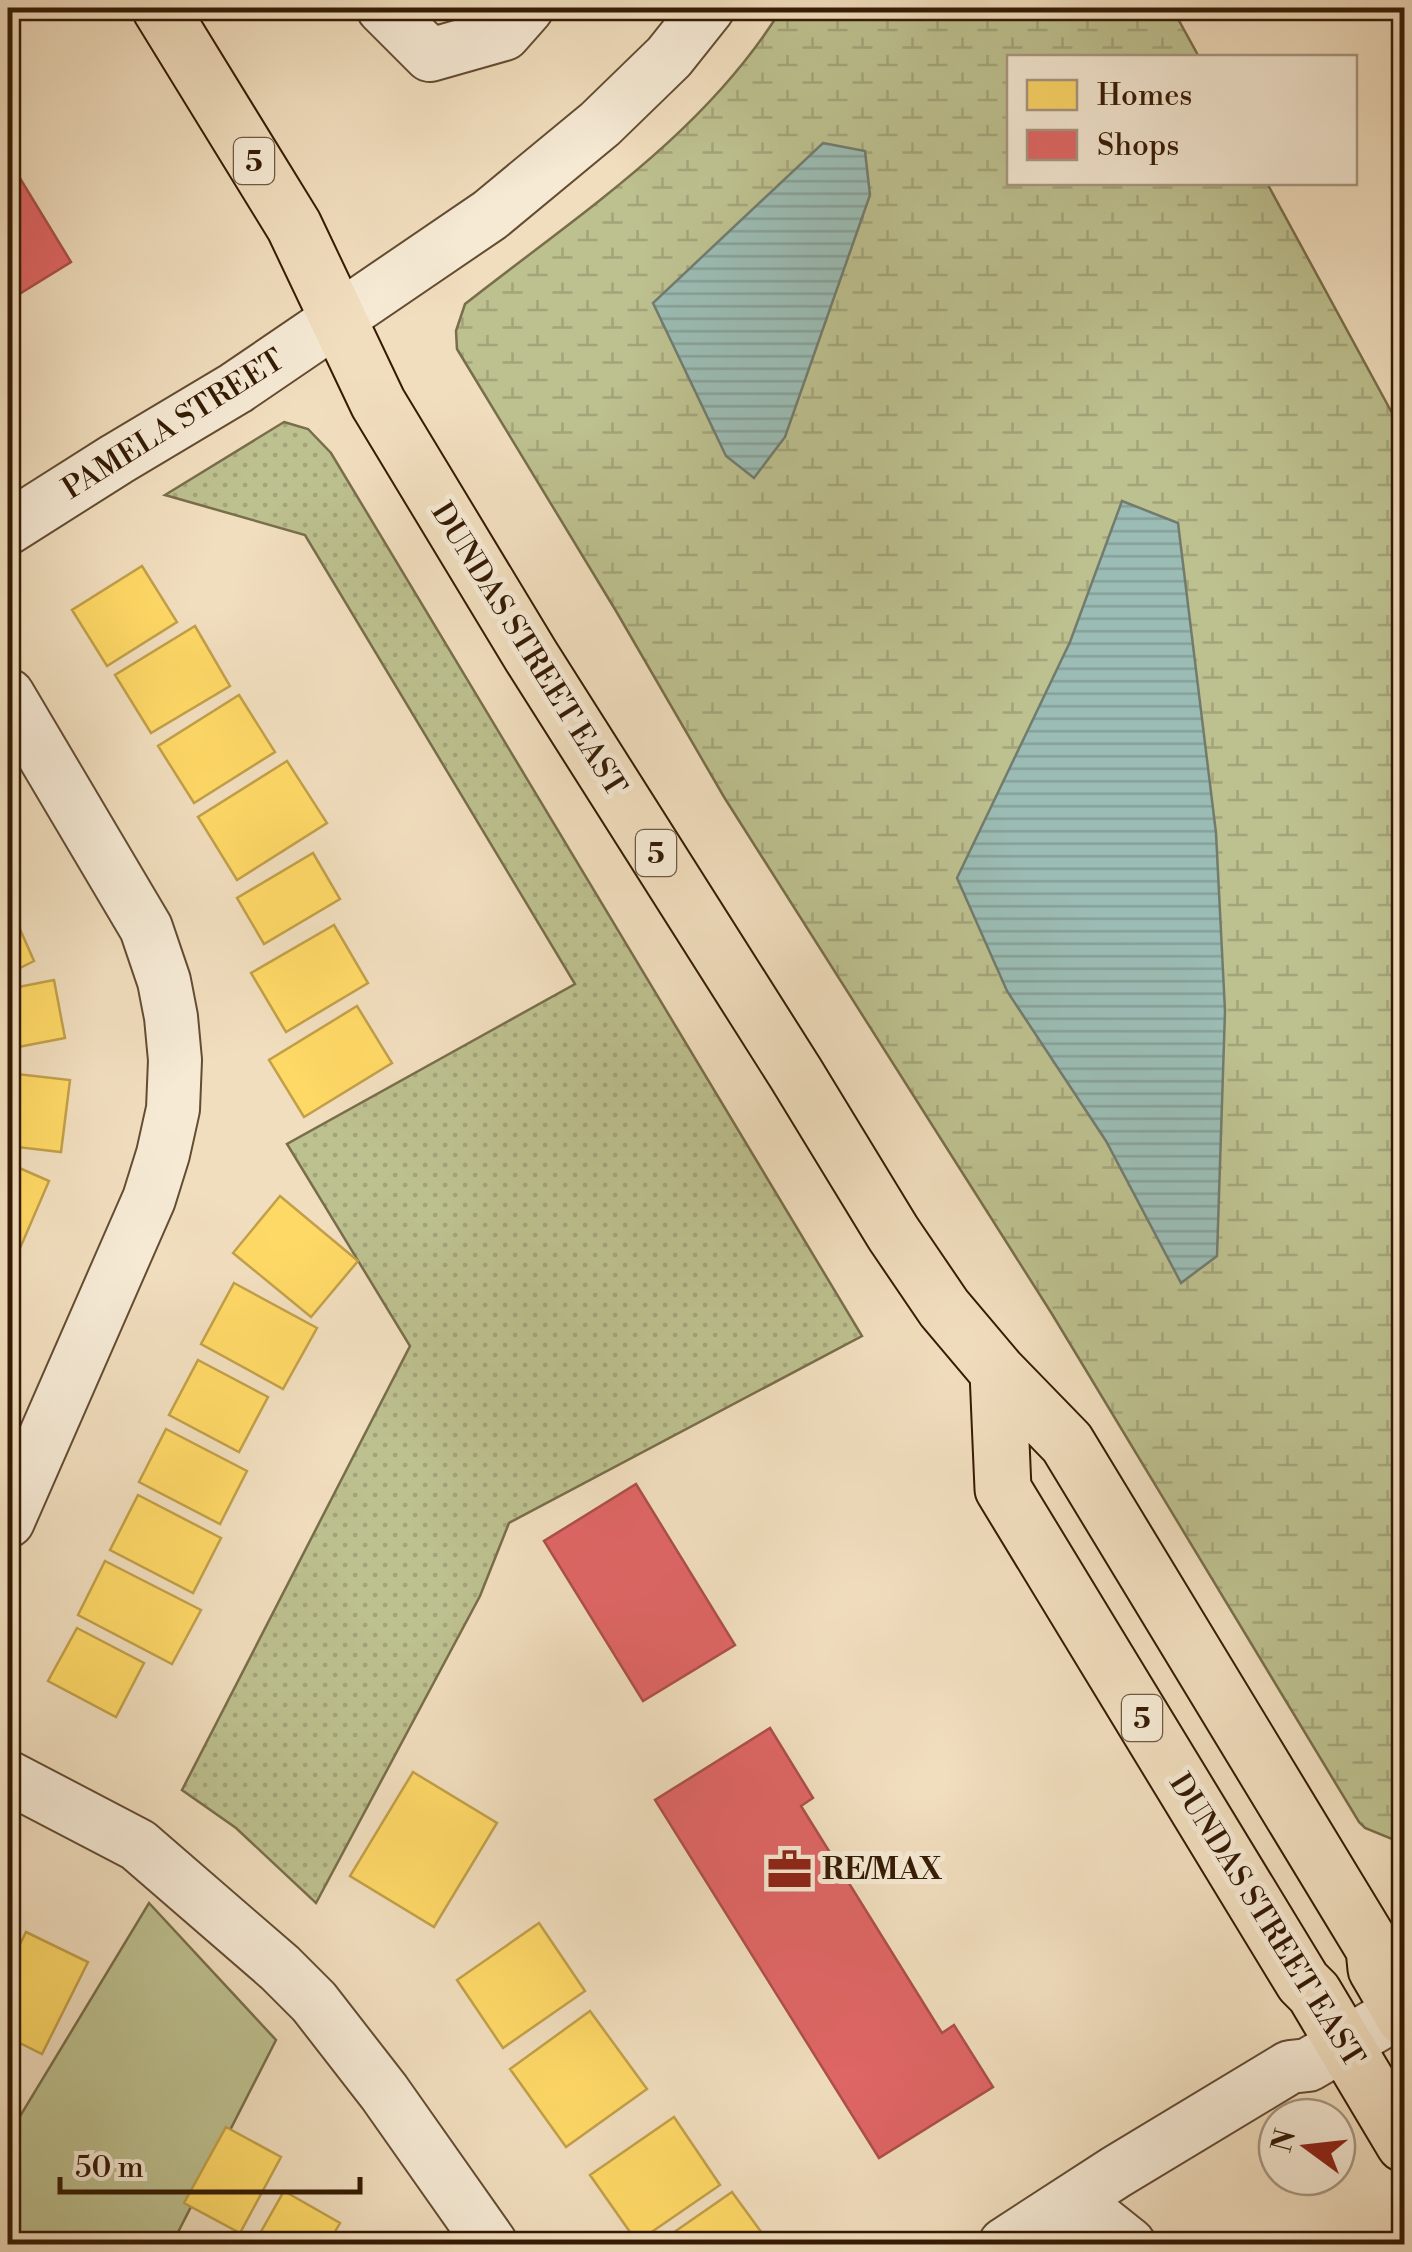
<svg xmlns="http://www.w3.org/2000/svg" width="1412" height="2252" viewBox="0 0 1412 2252" font-family="'Libre Bodoni',serif">
<style>
.grass{fill:url(#grass-dots);stroke:#796e4a;stroke-width:2.5}
.wetland{fill:url(#wetland-marsh);stroke:#796e4a;stroke-width:2.5}
.park{fill:#bdc08f;stroke:#796e4a;stroke-width:2.5}
.water{fill:url(#water-rules);stroke:#727c6e;stroke-width:2.5}
.homes{fill:#ffd966;stroke:#c2a049;stroke-width:2.5}
.shops{fill:#e06666;stroke:#ad5049;stroke-width:2.5}
.lines{fill:none;stroke-linecap:round;stroke-linejoin:round}
.minor-casing{stroke:#644c32;stroke-width:56}
.major-casing{stroke:#351b04;stroke-width:59}
.minor{stroke:#f6ead5;stroke-width:52}
.major{stroke:#f1debe;stroke-width:55}
.labels{text-anchor:middle;stroke-width:10;stroke-linejoin:round;paint-order:stroke}
.shield{fill:#f6ead5;stroke:#6f5943;stroke-width:2.5}
.shield-label{font-size:28px;font-weight:bold;fill:#351b04}
.street-label{font-size:30px;fill:#351b04;stroke:#f6ead5}
.poi-label{font-size:30px;font-weight:bold;fill:#351b04;stroke:#f6ead5;text-anchor:start}
</style>
<defs>
<pattern id="grass-dots" width="8" height="8" patternUnits="userSpaceOnUse" patternTransform="scale(2.5)"><rect width="8" height="8" fill="#bdc08f"/><path d="M2 2h.1M6 6h.1" fill="none" stroke="#a3a47a" stroke-width="1.8" stroke-linecap="round"/></pattern>
<pattern id="wetland-marsh" width="20" height="14" patternUnits="userSpaceOnUse" patternTransform="scale(2.5)"><rect width="20" height="14" fill="#bdc08f"/><path d="M1 5h8M5 5V1M11 12h8M15 12V8" fill="none" stroke="#a3a47a"/></pattern>
<pattern id="water-rules" width="6" height="5" patternUnits="userSpaceOnUse" patternTransform="scale(2.5)"><rect width="6" height="5" fill="#9bbcb4"/><path d="M0 2.5h6" fill="none" stroke="#86a199"/></pattern>
</defs>
<rect width="100%" height="100%" fill="#f1debe"/>
<filter id="stains"><feTurbulence type="fractalNoise" baseFrequency=".002" numOctaves="4"/><feColorMatrix values="0 0 0 0 .2 0 0 0 0 .09 0 0 0 0 .02 0 0 0 .5 -.17"/></filter>
<radialGradient id="worn" r=".72"><stop offset=".6" stop-color="#630" stop-opacity="0"/><stop offset="1" stop-color="#630" stop-opacity=".3"/></radialGradient>
<path class="grass" d="M284 422 308 429 331 453 862 1336 509 1523 480 1596 316 1903 236 1828 182 1790 410 1346 287 1144 575 984 305 535 165 495Z"/>
<path class="wetland" d="M782 8H1172L1199 57 1009 58V182L1267 183 1404 435V1844L1365 1828 1359 1822 1052 1314 724 797 616 611 457 349 456 331 465 304C578 215 706 133 782 8Z"/>
<path class="park" d="M149 1903 276 2040 172 2244H8V2113L19 2118Z"/>
<path class="water" d="M823 143 865 151 870 195 785 437 754 478 726 456 653 303Z
M1122 501 1178 523 1216 833 1225 1011 1217 1256 1181 1283 1106 1141 1007 991 957 878 1070 642Z"/>
<path class="homes" d="M142 566 177 622 107 666 72 610Z
M195 626 230 686 151 733 115 675Z
M239 695 275 752 194 803 158 746Z
M287 761 327 823 237 880 198 817Z
M313 853 340 899 264 944 237 898Z
M8 902 34 961 8 974Z
M334 925 368 983 286 1032 251 973Z
M54 980 65 1038 8 1049V989Z
M357 1006 392 1063 304 1117 269 1060Z
M8 1073 70 1080 61 1152 8 1146Z
M8 1163 49 1181 18 1253 8 1249Z
M280 1196 358 1261 311 1317 233 1253Z
M234 1283 317 1328 283 1389 201 1344Z
M198 1360 268 1397 239 1452 169 1415Z
M166 1429 247 1471 220 1524 139 1482Z
M138 1495 221 1538 193 1593 110 1550Z
M105 1561 201 1610 172 1664 78 1615Z
M77 1628 144 1663 116 1717 48 1681Z
M413 1772 497 1823 434 1927 350 1876Z
M539 1923 585 1991 503 2048 457 1980Z
M26 1932 88 1962 42 2054 8 2037V1969Z
M590 2011 647 2089 566 2147 510 2069Z
M674 2117 720 2185 637 2242 590 2175Z
M226 2127 281 2157 240 2233 184 2203Z
M284 2191 340 2223 328 2244H254Z
M732 2192 770 2244H657Z"/>
<path class="shops" d="M18 175 71 262 8 301V182Z
M636 1484 735 1645 643 1701 544 1541Z
M770 1728 813 1798 801 1806 942 2033 954 2025 993 2087 879 2158 655 1800Z"/>
<g class="lines">
<defs>
<path id="minor" d="M383 8 430 55 504 34 527 8
M8 528 117 459 236 388 490 215 600 124 669 57 708 8
M8 695 146 928 164 981 171 1017 175 1060 173 1109 163 1154 149 1199 8 1521
M8 1777 138 1845 280 1968 314 2002 384 2092 491 2244
M1074 2200 1129 2244
M1005 2244 1116 2172 1290 2067 1308 2065 1404 2009"/>
<path id="major" d="M160 8 294 226 378 403 531 656 796 1074 893 1233 944 1308 998 1372 1067 1443 1374 1949 1376 1969 1404 2017
M998 1372 1003 1489 1303 1982 1314 1993 1404 2144"/>
</defs>
<use href="#minor" class="minor-casing"/>
<use href="#major" class="major-casing"/>
<use href="#minor" class="minor"/>
<use href="#major" class="major"/>
</g>
<defs>
<symbol id="office-bare" viewBox="-9 -9 18 18"><path d="M-6-3h4V-5.5h4V-3h4V5H-6ZM-1-4.5V-3h2v-1.5ZM-6 0V1H6V0Z" fill="#8f2418" stroke="#f6ead5" stroke-width="2.5" paint-order="stroke"/></symbol>
</defs>
<g fill-rule="evenodd">
<use href="#office-bare" x="758" y="1838" width="63" height="63"/>
</g>
<g class="labels">
<g class="shield">
<rect x="234" y="138" width="40" height="46" rx="8"/>
<rect x="636" y="830" width="40" height="46" rx="8"/>
<rect x="1122" y="1695" width="40" height="46" rx="8"/>
</g>
<g class="shield-label">
<text x="254" y="171">5</text>
<text x="656" y="863">5</text>
<text x="1142" y="1728">5</text>
</g>
<g class="street-label">
<text transform="translate(173 424) rotate(-32)" y="10">PAMELA STREET</text>
<text transform="translate(529 649) rotate(58)" y="10">DUNDAS STREET EAST</text>
<text transform="translate(1267 1920) rotate(58)" y="10">DUNDAS STREET EAST</text>
</g>
<g class="poi-label">
<text x="822" y="1879">RE/MAX</text>
</g>
</g>
<rect width="1412" height="2252" fill="none" stroke="#f1debe" stroke-width="40"/>
<rect x="10" y="10" width="1392" height="2232" fill="none" stroke="#351b04" stroke-width="5"/>
<rect x="20" y="20" width="1372" height="2212" fill="none" stroke="#351b04" stroke-width="2.5"/>
<rect x="1007" y="55" width="350" height="130" fill="#f6ead5" stroke="#a99781" stroke-width="2.5"/>
<rect x="1027" y="80" width="50" height="30" fill="#ffd966" stroke="#a99781" stroke-width="2.5"/>
<text x="1097" y="105" font-size="30" fill="#351b04">Homes</text>
<rect x="1027" y="130" width="50" height="30" fill="#e06666" stroke="#a99781" stroke-width="2.5"/>
<text x="1097" y="155" font-size="30" fill="#351b04">Shops</text>
<g transform="translate(1307 2147) rotate(285)"><circle r="48" fill="#f6ead5" stroke="#a99781" stroke-width="2.5"/>
<path d="M0-8L18 38L0 25L-18 38Z" fill="#8f2418"/>
<text y="-15" font-size="28" font-weight="bold" text-anchor="middle" fill="#351b04">N</text>
</g>
<path d="M60 2177v15h300v-15" fill="none" stroke="#351b04" stroke-width="5"/>
<text x="75" y="2177" font-size="30" fill="#351b04" stroke="#f6ead5" stroke-width="8" paint-order="stroke">50 m</text>
<rect width="100%" height="100%" filter="url(#stains)"/>
<rect width="100%" height="100%" fill="url(#worn)"/>
</svg>
